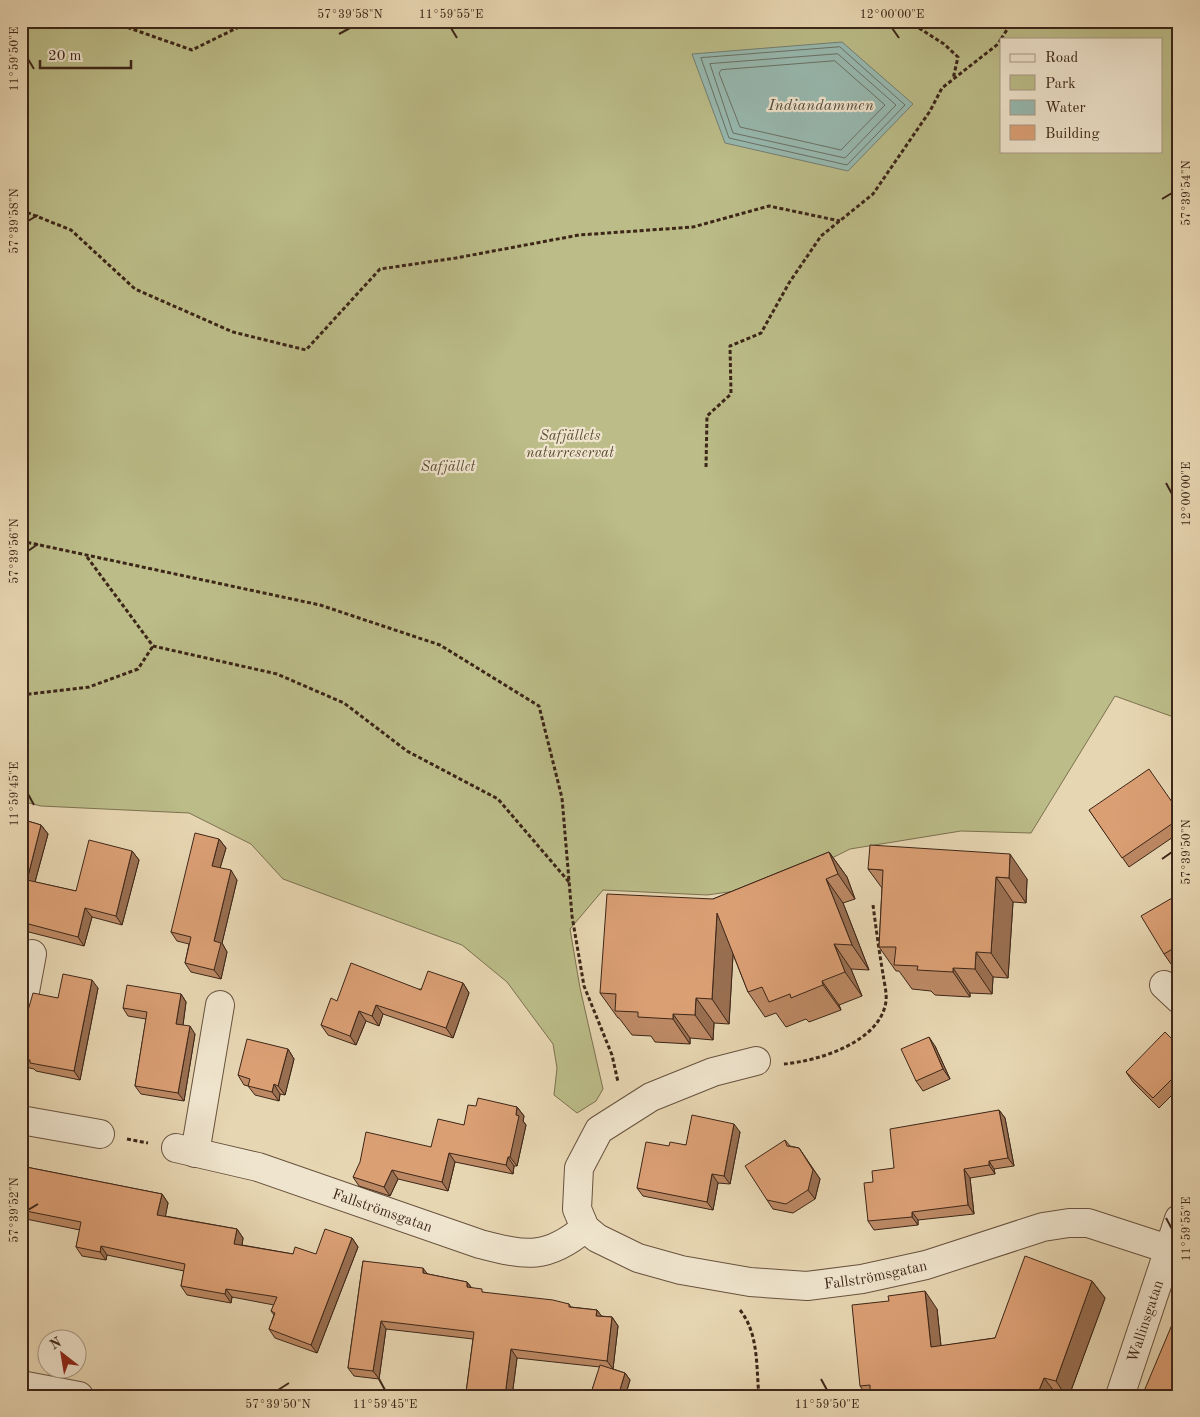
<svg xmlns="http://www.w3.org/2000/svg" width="1200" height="1417" viewBox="0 0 1200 1417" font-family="'Old Standard TT',serif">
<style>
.green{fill:#bbbc88;stroke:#7c7150;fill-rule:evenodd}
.water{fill:#97b9b0;stroke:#737e73}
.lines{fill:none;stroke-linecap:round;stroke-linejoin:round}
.shore{stroke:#6a7064;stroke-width:1}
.minor-casing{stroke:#68523e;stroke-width:30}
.path{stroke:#3d2618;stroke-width:3;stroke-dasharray:4 2.5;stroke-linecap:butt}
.minor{stroke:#efe4cd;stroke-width:28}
.wall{fill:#bc8964;stroke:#3d2618}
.shaded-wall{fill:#996f51;stroke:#3d2618}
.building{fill:#db9f74;stroke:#3d2618}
.ticks{fill:none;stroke:#3d2618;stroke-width:2}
.labels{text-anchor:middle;stroke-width:4.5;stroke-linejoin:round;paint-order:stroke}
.park-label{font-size:15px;font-style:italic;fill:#5c4c34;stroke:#efe4cd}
.street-label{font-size:15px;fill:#3d2618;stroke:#efe4cd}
.water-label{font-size:16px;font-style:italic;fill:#544b3e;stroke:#efe4cd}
.neatline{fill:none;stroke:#3d2618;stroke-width:2}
.ticks-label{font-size:12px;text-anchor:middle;fill:#3d2618}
</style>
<rect width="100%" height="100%" fill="#e7d6b2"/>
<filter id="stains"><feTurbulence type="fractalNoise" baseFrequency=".004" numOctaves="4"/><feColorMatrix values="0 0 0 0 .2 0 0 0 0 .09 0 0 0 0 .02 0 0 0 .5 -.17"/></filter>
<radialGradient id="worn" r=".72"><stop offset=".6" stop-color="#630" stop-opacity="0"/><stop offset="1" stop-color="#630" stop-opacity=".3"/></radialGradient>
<path class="green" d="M21 21H1179V719L1115 696 1031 833 961 831 850 849 778 885 707 895 603 890 570 929 580 988 603 1089 596 1101 577 1113 554 1095 557 1068 553 1044 507 982 462 945 283 879 251 844 189 813 41 806 21 801ZM1001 39H1161V151H1001Z"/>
<path class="water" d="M842 42 913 104 848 171 725 143 692 54Z"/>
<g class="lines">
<path class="shore" d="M840 47 905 105 847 165 729 138 701 58Z
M838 54 896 105 845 158 733 133 710 64Z
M835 61 885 105 841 150 740 127 719 73 721 70Z"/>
<defs>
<g id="minor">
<path d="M1164 985 1179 999"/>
<path d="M21 1013 32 954"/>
<path id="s1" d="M756 1061 713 1072 651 1097 599 1130 579 1168 577 1209 585 1228 597 1238 638 1258 681 1270 750 1282 807 1286 862 1279 926 1265 1043 1227 1069 1223H1088L1168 1249"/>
<path d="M21 1120 100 1134"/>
<path id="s2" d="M176 1148 258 1167 480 1244C526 1256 547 1260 585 1228"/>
<path d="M195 1153 220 1005"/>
<path d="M21 1385 79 1396"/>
<path id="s3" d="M1120 1396 1179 1219"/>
</g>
</defs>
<use href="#minor" class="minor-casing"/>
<path class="path" d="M109 21 192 50 251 21
M303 21H309
M908 21 944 44 958 57 953 79
M1001 39 1012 22 1016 21
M21 210 71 230 135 289 233 332 306 350 380 269 456 258 579 235 693 227 769 206 840 221
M706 467 707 416 731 394 730 346 761 333 789 283 821 236 873 194 930 111 942 88 998 44 1001 39
M21 541 320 605 440 645 539 706 562 798 572 916 584 986 612 1055 618 1082
M87 557 153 646 277 674 344 703 407 751 498 799 569 882
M21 695 89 687 138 669 153 646
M784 1064C818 1061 881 1042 886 1001 887 993 884 982 883 974 879 951 876 928 873 905
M127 1139 148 1143
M740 1310C759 1334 756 1366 759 1396"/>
<use href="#minor" class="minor"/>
</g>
<path class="wall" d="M1089 810 1179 812V833L1129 867Z
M21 819 41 825 48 834 35 882 76 891 132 851 139 860 122 925 92 917 84 946 21 930Z
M219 839 226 848 220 868 237 880 222 943 227 952 221 979 191 972 185 963 189 944 177 941 171 932Z
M829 852 847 877 855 899 843 903 869 970 851 969 862 996 839 1005 841 1010 809 1022 806 1019 786 1027 776 1013 765 1017 748 992 733 954 729 1024 714 1023 713 1040 690 1038V1044L655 1042 651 1036 632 1035 619 1018H618L600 993 713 899Z
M868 869 1027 879 1026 903 1013 902 1008 978 993 977 992 994 970 993V997L935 995 931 991 912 989 899 971H896L879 947 882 888Z
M1179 894V959L1171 964 1164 954Z
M463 983 469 993 453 1038 383 1014 379 1026 366 1021 356 1045 328 1035 321 1025 337 1001Z
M98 988 80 1080 36 1071 34 1069 21 1066V1018L58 998Z
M181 994 186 1002 183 1025 195 1034 184 1101 141 1094 135 1086 146 1019 128 1016 123 1008Z
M935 1046 950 1079 923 1091 916 1081Z
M1179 1046V1088L1159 1108 1133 1082 1126 1072Z
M288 1049 294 1059 285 1095 280 1094 279 1101 255 1095 248 1086 244 1085 238 1075Z
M476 1106 517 1107 524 1116 523 1121 526 1125 517 1166H514L513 1174 455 1162 448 1191 398 1179 390 1196 359 1186 353 1177 431 1147 464 1125Z
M999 1110 1005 1118 1014 1166 994 1169 995 1174 970 1178 974 1214 918 1220V1225L874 1230 868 1221 894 1168Z
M740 1132 730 1184 718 1183 713 1210 643 1196 637 1188 669 1146 686 1145Z
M785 1140 790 1146 799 1148 820 1179 815 1199 793 1213 773 1209 767 1200Z
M21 1166 162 1194 168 1203 165 1216 237 1229 243 1238 242 1245 293 1254H316L352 1238 358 1247 317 1353 275 1338 269 1329 274 1315 271 1311 274 1305 232 1297 231 1303 187 1295 181 1286 184 1271 107 1255 106 1260 82 1256 76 1247 80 1230 21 1218Z
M363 1261 428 1274 467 1282 472 1288 485 1293 569 1304 571 1307 597 1310 601 1316 612 1317 618 1326 613 1369 625 1373 630 1380 626 1394 590 1396 600 1367 517 1358 512 1396H468L466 1393 473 1339 386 1329 379 1379 354 1376 348 1368Z
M1092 1281 1105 1298 1069 1396H867L860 1386 937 1309 941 1346 995 1338Z"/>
<path class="shaded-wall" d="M41 825 48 834 33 889 27 880Z
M219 839 226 848 218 875 212 866Z
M132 851 139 860 122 925 116 916Z
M829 852 847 877 855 899 838 874Z
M1010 854 1027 879 1026 903 1009 878Z
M231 870 237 880 222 943 227 952 221 979 214 970V941Z
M996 877 1013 902 1008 978 991 953Z
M826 879 843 903 869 970 852 945Z
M85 908 92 917 84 946 78 937Z
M717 913 734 938 729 1024 712 999Z
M834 944 851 969 862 996 845 972Z
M976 952 993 977 992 994 975 969Z
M953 968 970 993V997L953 972Z
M92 980 98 988 80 1080 74 1071Z
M822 981 839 1005 841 1010 823 985Z
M463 983 469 993 453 1038 446 1028Z
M181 994 186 1002 182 1032 176 1024Z
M696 998 714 1023 713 1040 695 1015Z
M376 1005 383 1014 379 1026 372 1016Z
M359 1011 366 1021 356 1045 350 1036Z
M673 1014 690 1038V1044L673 1019Z
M190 1026 195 1034 184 1101 178 1093Z
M929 1037 935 1046 950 1079 943 1069Z
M288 1049 294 1059 285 1095 278 1086Z
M274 1084 280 1094 279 1101 272 1092Z
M517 1107 524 1116 523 1121 526 1125 517 1166 510 1157Z
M999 1110 1005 1118 1014 1166 1008 1158Z
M734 1124 740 1132 730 1184 724 1176Z
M799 1148 820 1179 815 1199 808 1190Z
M449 1153 455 1162 448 1191 442 1182Z
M508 1157 514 1166 513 1174 506 1165Z
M989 1161 994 1169 995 1174 989 1165Z
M964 1169 970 1178 974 1214 968 1205Z
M392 1170 398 1179 390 1196 384 1187Z
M712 1174 718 1183 713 1210 707 1202Z
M162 1194 168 1203 164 1224 157 1215Z
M912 1212 918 1220V1225L912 1217Z
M237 1229 243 1238 241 1252 234 1244Z
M352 1238 358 1247 317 1353 311 1345Z
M101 1246 107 1255 106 1260 100 1252Z
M423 1268 429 1276 423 1273Z
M1092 1281 1105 1298 1069 1396H1066L1056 1381Z
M467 1282 473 1290 467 1287Z
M226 1289 232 1297 231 1303 225 1294Z
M925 1291 937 1309 943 1365 931 1347Z
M597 1310 603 1318 596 1316Z
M612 1317 618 1326 613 1369 607 1361Z
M381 1321 386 1329 379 1379 373 1371Z
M511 1349 517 1358 512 1396H505Z
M625 1373 630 1380 625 1396 619 1393Z
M1044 1378 1057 1395V1396H1040L1038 1393Z"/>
<path class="building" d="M1149 769 1179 812V819L1122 858 1089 810Z
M21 819 41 825 27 880 76 891 89 840 132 851 116 916 85 908 78 937 21 922Z
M195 833 219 839 212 866 231 870 214 941 221 943 214 970 185 963 191 937 171 932Z
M870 845 1010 854 1009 878 996 877 991 953 976 952 975 969 953 968V972L917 970 918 966 894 965 896 947H879L883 870 868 869Z
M829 852 838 874 826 879 852 945 834 944 845 972 822 981 823 985 791 998 790 994 769 1002 762 987 748 992 717 913 712 999 696 998 695 1015 673 1014V1019L638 1017V1012L615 1011 616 994 600 993 607 894 713 899Z
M1179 894V945L1164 954 1141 916Z
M351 963 421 990 428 971 463 983 446 1028 376 1005 372 1016 359 1011 350 1036 321 1025 331 998 337 1001Z
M63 974 92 980 74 1071 30 1063V1060L21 1059V1018L27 1014 33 993 58 998Z
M127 985 181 994 176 1024 190 1026 178 1093 135 1086 147 1012 123 1008Z
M1165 1032 1179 1046V1072L1153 1098 1126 1072Z
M929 1037 943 1069 916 1081 901 1049Z
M247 1039 288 1049 278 1086 274 1084 272 1092 248 1086 250 1079 238 1075Z
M478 1098 517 1107 516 1115 519 1116 510 1157H508L506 1165 449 1153 442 1182 392 1170 384 1187 353 1177 360 1162 366 1132 431 1147 438 1119 464 1125 468 1105 476 1106Z
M999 1110 1008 1158 989 1161V1165L964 1169 968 1205 912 1212V1217L868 1221 864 1183 873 1182 872 1171 894 1168 890 1129Z
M692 1115 734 1124 724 1176 712 1174 707 1202 637 1188 646 1142 669 1146 670 1142 686 1145Z
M785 1140 787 1146 799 1148 813 1170 808 1190 786 1204 767 1200 745 1166Z
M21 1166 162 1194 157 1215 237 1229 234 1244 293 1254 295 1247 316 1254 325 1229 352 1238 311 1345 269 1329 275 1313 271 1311 277 1297 226 1289 225 1294 181 1286 185 1264 101 1246 100 1252 76 1247 81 1222 21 1210Z
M1025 1256 1092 1281 1056 1381 1044 1378 1038 1393 1009 1396H870V1385L860 1386 852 1305 889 1301 888 1296 925 1291 931 1347 995 1338Z
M363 1261 423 1268V1273L467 1282V1287L482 1289V1292L553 1300 569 1304V1307L597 1310 596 1316 612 1317 607 1361 511 1349 505 1396H488L466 1393 474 1332 381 1321 373 1371 348 1368Z
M1179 1308V1396H1142Z
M600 1365 625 1373 619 1393 635 1396H590Z"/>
<path class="ticks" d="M451 28 457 38M892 28 899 38M339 34 350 28M28 59 34 69M1162 199 1172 193M28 221 38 215M1166 483 1172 494M28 551 38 544M28 794 34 805M1162 859 1172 852M28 1210 38 1204M1166 1218 1172 1229M379 1379 385 1390M821 1379 827 1390M278 1390 289 1383"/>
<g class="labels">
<g class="park-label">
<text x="570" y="440">Safjällets<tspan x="570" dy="17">naturreservat</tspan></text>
<text x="448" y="471">Safjället</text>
</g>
<g class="street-label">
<text dy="5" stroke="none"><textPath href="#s2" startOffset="216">Fallströmsgatan</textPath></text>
<text dy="5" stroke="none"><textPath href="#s1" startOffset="580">Fallströmsgatan</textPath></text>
<text dy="5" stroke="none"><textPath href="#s3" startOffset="79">Wallinsgatan</textPath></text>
</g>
<g class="water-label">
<text x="821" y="110">Indiandammen</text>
</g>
</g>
<rect width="1200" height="1417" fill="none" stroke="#e7d6b2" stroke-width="55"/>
<rect x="1000" y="38" width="162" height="115" fill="#efe4cd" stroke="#a89885"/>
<rect x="1010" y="54" width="25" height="8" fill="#efe4cd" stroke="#a89885"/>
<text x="1045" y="62" font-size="15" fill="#3d2618">Road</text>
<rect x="1010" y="75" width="25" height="15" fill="#bbbc88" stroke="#a89885"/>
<text x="1045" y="88" font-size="15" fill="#3d2618">Park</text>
<rect x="1010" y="100" width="25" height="15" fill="#97b9b0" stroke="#a89885"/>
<text x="1045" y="112" font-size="15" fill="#3d2618">Water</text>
<rect x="1010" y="125" width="25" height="15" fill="#db9f74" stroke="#a89885"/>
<text x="1045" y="138" font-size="15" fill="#3d2618">Building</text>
<g transform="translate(62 1354) rotate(329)"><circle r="24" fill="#efe4cd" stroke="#a89885"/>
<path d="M0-4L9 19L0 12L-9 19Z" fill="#8f2418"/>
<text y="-8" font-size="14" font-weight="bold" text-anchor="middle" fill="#3d2618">N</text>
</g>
<path d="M40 60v8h91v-8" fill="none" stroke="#3d2618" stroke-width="2.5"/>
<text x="48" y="60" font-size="15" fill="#3d2618" stroke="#efe4cd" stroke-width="4" paint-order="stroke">20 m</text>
<rect x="28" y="28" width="1144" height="1362" class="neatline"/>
<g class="ticks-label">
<text x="350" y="18">57°39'58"N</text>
<text x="451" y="18">11°59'55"E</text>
<text x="892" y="18">12°00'00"E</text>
<text transform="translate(14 59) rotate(-90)" y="4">11°59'50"E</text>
<text transform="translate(1186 193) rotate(-90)" y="4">57°39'54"N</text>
<text transform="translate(14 221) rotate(-90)" y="4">57°39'58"N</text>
<text transform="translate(1186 494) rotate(-90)" y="4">12°00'00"E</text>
<text transform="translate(14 551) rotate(-90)" y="4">57°39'56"N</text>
<text transform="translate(14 794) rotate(-90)" y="4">11°59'45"E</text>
<text transform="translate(1186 852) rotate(-90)" y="4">57°39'50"N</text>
<text transform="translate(14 1210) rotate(-90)" y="4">57°39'52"N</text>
<text transform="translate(1186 1229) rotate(-90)" y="4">11°59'55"E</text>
<text x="278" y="1408">57°39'50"N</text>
<text x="385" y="1408">11°59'45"E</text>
<text x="827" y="1408">11°59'50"E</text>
</g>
<rect width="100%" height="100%" filter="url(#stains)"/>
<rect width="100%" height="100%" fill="url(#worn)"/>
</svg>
